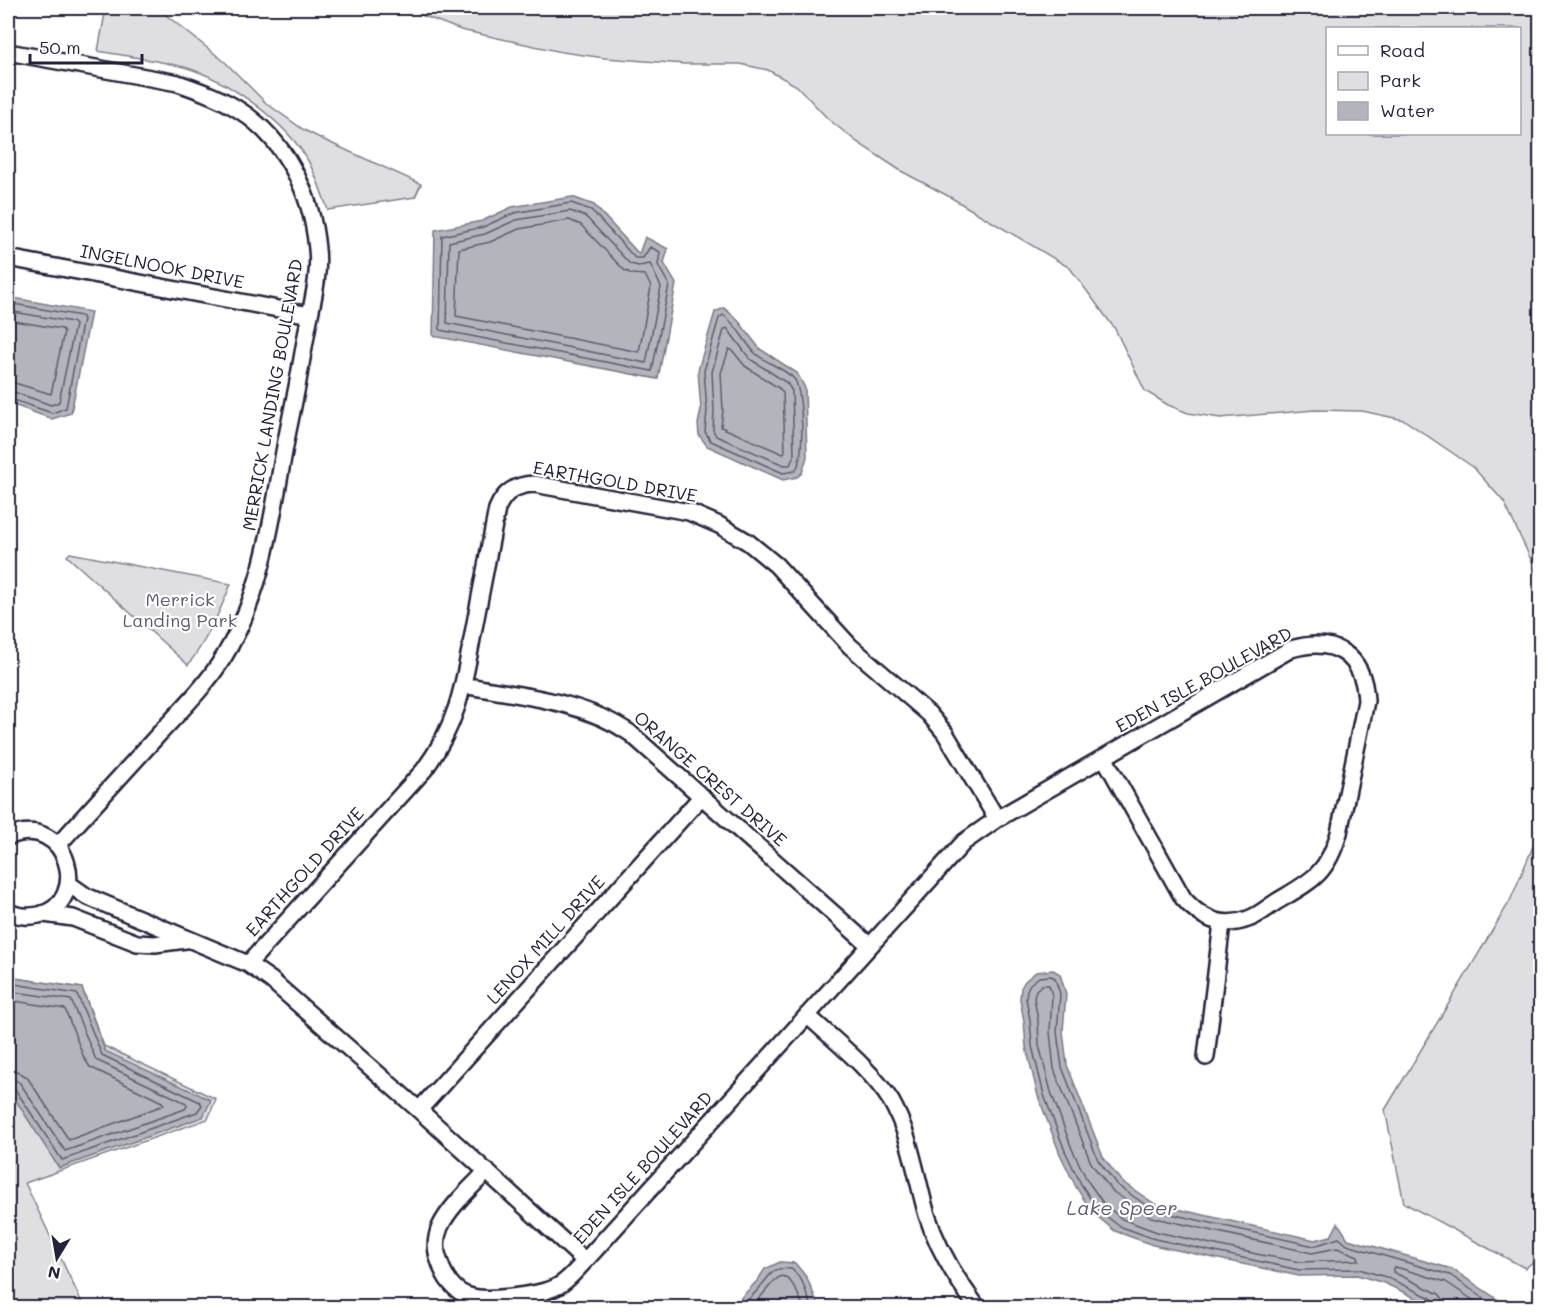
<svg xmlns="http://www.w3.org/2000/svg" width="1548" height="1315" viewBox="0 0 1548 1315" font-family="Mali,sans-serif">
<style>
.green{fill:#dfdfe2;stroke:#80808e;stroke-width:1.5;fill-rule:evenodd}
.water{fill:#b4b4bc;stroke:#7a7a88;stroke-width:1.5}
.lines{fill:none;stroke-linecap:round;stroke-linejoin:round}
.shore{stroke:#5c5c6f;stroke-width:1.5}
.street-casing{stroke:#22223b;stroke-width:20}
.street{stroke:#fff;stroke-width:15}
.labels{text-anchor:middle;stroke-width:4.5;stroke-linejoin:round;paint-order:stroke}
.street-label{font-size:18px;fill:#22223b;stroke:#fff}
.park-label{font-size:18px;fill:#5b5b6d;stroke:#fff}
.water-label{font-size:20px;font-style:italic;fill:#5c5c6f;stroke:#fff}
</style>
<rect width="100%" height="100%" fill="#fff"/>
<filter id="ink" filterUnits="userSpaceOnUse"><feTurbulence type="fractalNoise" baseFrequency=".0167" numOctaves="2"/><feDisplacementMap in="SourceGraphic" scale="12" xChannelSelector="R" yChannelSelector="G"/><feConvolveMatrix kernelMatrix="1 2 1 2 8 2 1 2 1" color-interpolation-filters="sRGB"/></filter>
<g filter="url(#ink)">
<path class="green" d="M106 8H157L225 62 266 103 304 130 324 140 421 184 415 197 328 210C321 191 314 168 302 151 277 116 226 79 184 67 156 60 127 56 98 51Z
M403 8H1540V588L1533 564 1504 502 1473 467 1404 420 1362 411 1315 410 1220 418 1188 413 1168 405 1145 391 1115 329 1070 268 950 197 901 171 857 142 827 118 797 86 768 70 740 64H685L605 58 562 52 461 30ZM1328 28H1520V134H1328Z
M70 553 231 584C219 613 207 640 188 665L67 556Z
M1540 830V1257L1525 1268 1404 1203 1385 1110 1510 901Z
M8 977 82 988 104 1046 216 1099 208 1119 25 1183 84 1307 8 1308Z"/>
<path class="water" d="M572 197 594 205 639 254 645 237 668 249 664 263 676 284 658 379 433 336 435 230 482 221 512 207Z
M8 297 91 312 71 413 52 419 8 403Z
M724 308 737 319 760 349 797 373 805 388 807 457 802 473 797 477 783 480 707 446 699 435 698 424 701 410 698 370 715 312Z
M1053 970 1060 974 1066 994 1063 1031 1067 1065 1103 1157 1121 1181 1155 1204 1315 1240 1331 1236 1338 1223 1348 1239 1452 1269 1509 1307H1435L1384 1283 1357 1275 1299 1276 1153 1245 1115 1231 1092 1212 1076 1187 1060 1154 1038 1096 1026 1047 1024 1021 1020 999 1021 988 1025 981 1036 972Z
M8 977 82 988 105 1051 211 1100 203 1117 59 1168 8 1088Z
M780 1262 795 1263 807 1278 819 1307H732L757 1281 765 1269Z"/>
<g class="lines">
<path class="shore" d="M571 203 591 210 635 258H643L650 247 660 252 658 265 669 285 652 371 440 330 442 236 483 227 514 213Z
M570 211 586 217 630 264 639 266 650 264 661 287 646 363 447 323 449 242 485 234 516 220Z
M569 220 581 225 624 270 632 274 645 275 651 287 639 352 456 316 459 249 490 242 519 229Z
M8 303 81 316 83 319 66 408 52 413 8 398
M8 311 72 322 75 325 59 402 51 405 8 390
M723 315C738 325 744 342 756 354 766 363 788 370 795 380 803 394 805 459 795 471L783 473 711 441 705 432 707 410 704 371 719 318Z
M8 320 62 329 64 332 51 394 8 381
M727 328 750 359 787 383 792 391 794 455 790 465H784L716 436 713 430 714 410 712 372 724 330Z
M729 349 732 350 745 366 780 389 783 393 785 451 783 454 721 427 723 410 721 373Z
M8 983 77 994 102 1055 200 1102 202 1105 197 1112 62 1160 15 1089 8 1086
M1042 985H1049L1052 995 1050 1032 1054 1069 1091 1163 1112 1191 1151 1217 1312 1253 1337 1248 1358 1256 1359 1260 1300 1262 1261 1255 1157 1232 1122 1219 1103 1203 1087 1180 1072 1149 1051 1092 1039 1045 1038 1020 1034 998 1036 990Z
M8 991 71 1000 96 1060 186 1103 187 1106 185 1109 65 1151 20 1083 14 1079 8 1078
M8 1000 65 1009 84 1058 90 1067 162 1102 164 1105 69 1140 27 1077 17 1071 8 1069
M740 1308C747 1300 755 1294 761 1286 771 1274 773 1266 792 1269L802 1281 812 1308
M751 1308C779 1278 783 1255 804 1308
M1438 1308 1436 1302 1431 1298 1386 1277 1359 1269 1299 1270 1155 1239 1119 1226 1097 1209 1081 1184 1065 1151 1044 1095 1032 1046 1030 1020 1026 998 1027 990 1030 984 1039 977 1051 976 1055 978 1060 994 1057 1032 1062 1067 1098 1160 1117 1185 1153 1210 1314 1246 1339 1238 1347 1245 1450 1275 1498 1308
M1445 1308 1444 1300 1439 1294 1393 1272V1268L1396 1267 1446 1282 1485 1308"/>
<defs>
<path id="street" d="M8 52 178 83C198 90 218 97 236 108 285 138 312 193 317 249 320 275 312 303 307 330 301 367 294 404 286 441 273 510 265 584 230 646 212 680 184 707 159 734 125 771 92 808 58 845
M8 258 310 315
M463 685C520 696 582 700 630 733L869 945
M8 837C69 811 92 903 39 915 28 917 17 917 8 911
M69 884 86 896 248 964 271 980 419 1110 585 1261
M44 914 73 918 137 943 155 944 186 940
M248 964 424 770C460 721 464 681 475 623 482 585 490 547 497 509 504 492 515 485 534 484L689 512 719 525 748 542 776 565 850 646 929 714 945 733 997 819
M807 1015C835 1041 871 1069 891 1101 911 1136 916 1177 927 1215 938 1250 956 1279 978 1308
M1206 1057 1222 923
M419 1110 702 796
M487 1171C471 1188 450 1206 440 1227 435 1239 435 1251 440 1263 444 1276 454 1292 469 1296 486 1302 542 1295 558 1286 568 1281 577 1269 585 1261L964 842 997 819 1291 649C1335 636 1364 655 1366 701L1339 833C1327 875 1311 881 1276 902 1267 908 1258 916 1248 919 1222 929 1200 918 1183 898L1105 759"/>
</defs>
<use href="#street" class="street-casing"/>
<use href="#street" class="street"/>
</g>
</g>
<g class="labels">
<g class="street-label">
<text transform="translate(162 267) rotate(11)" y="6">INGELNOOK DRIVE</text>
<text transform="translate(273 395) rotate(-80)" y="6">MERRICK LANDING BOULEVARD</text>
<text transform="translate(615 482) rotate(10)" y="6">EARTHGOLD DRIVE</text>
<text transform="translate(1204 680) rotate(-29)" y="6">EDEN ISLE BOULEVARD</text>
<text transform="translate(710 779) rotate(41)" y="6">ORANGE CREST DRIVE</text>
<text transform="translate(305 872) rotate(-48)" y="6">EARTHGOLD DRIVE</text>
<text transform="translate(546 940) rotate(-48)" y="6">LENOX MILL DRIVE</text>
<text transform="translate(643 1168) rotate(-48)" y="6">EDEN ISLE BOULEVARD</text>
</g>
<g class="park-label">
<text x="180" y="606">Merrick<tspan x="180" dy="21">Landing Park</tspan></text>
</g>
<g class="water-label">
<text x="1122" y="1215">Lake Speer</text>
</g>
</g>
<rect width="1548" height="1315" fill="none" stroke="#fff" stroke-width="30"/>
<rect x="15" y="15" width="1518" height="1285" fill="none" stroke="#22223b" stroke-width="2" filter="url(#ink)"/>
<rect x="1326" y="27" width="195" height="108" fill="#ffffff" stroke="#a7a7b1" stroke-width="1.5"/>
<rect x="1338" y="46" width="30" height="9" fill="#ffffff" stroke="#a7a7b1" stroke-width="1.5"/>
<text x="1380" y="57" font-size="18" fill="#22223b">Road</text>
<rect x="1338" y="72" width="30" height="18" fill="#dfdfe2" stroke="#a7a7b1" stroke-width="1.5"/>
<text x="1380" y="87" font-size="18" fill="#22223b">Park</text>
<rect x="1338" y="102" width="30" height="18" fill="#b4b4bc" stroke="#a7a7b1" stroke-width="1.5"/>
<text x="1380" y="117" font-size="18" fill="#22223b">Water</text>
<g transform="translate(57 1258) rotate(191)" stroke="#ffffff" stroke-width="4.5" paint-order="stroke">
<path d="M0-4.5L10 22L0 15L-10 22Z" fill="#22223b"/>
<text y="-9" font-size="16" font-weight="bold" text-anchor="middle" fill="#22223b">N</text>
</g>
<path d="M30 54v9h112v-9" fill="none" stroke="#22223b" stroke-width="3"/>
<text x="39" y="54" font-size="18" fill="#22223b" stroke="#ffffff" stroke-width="4.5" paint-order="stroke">50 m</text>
</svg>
